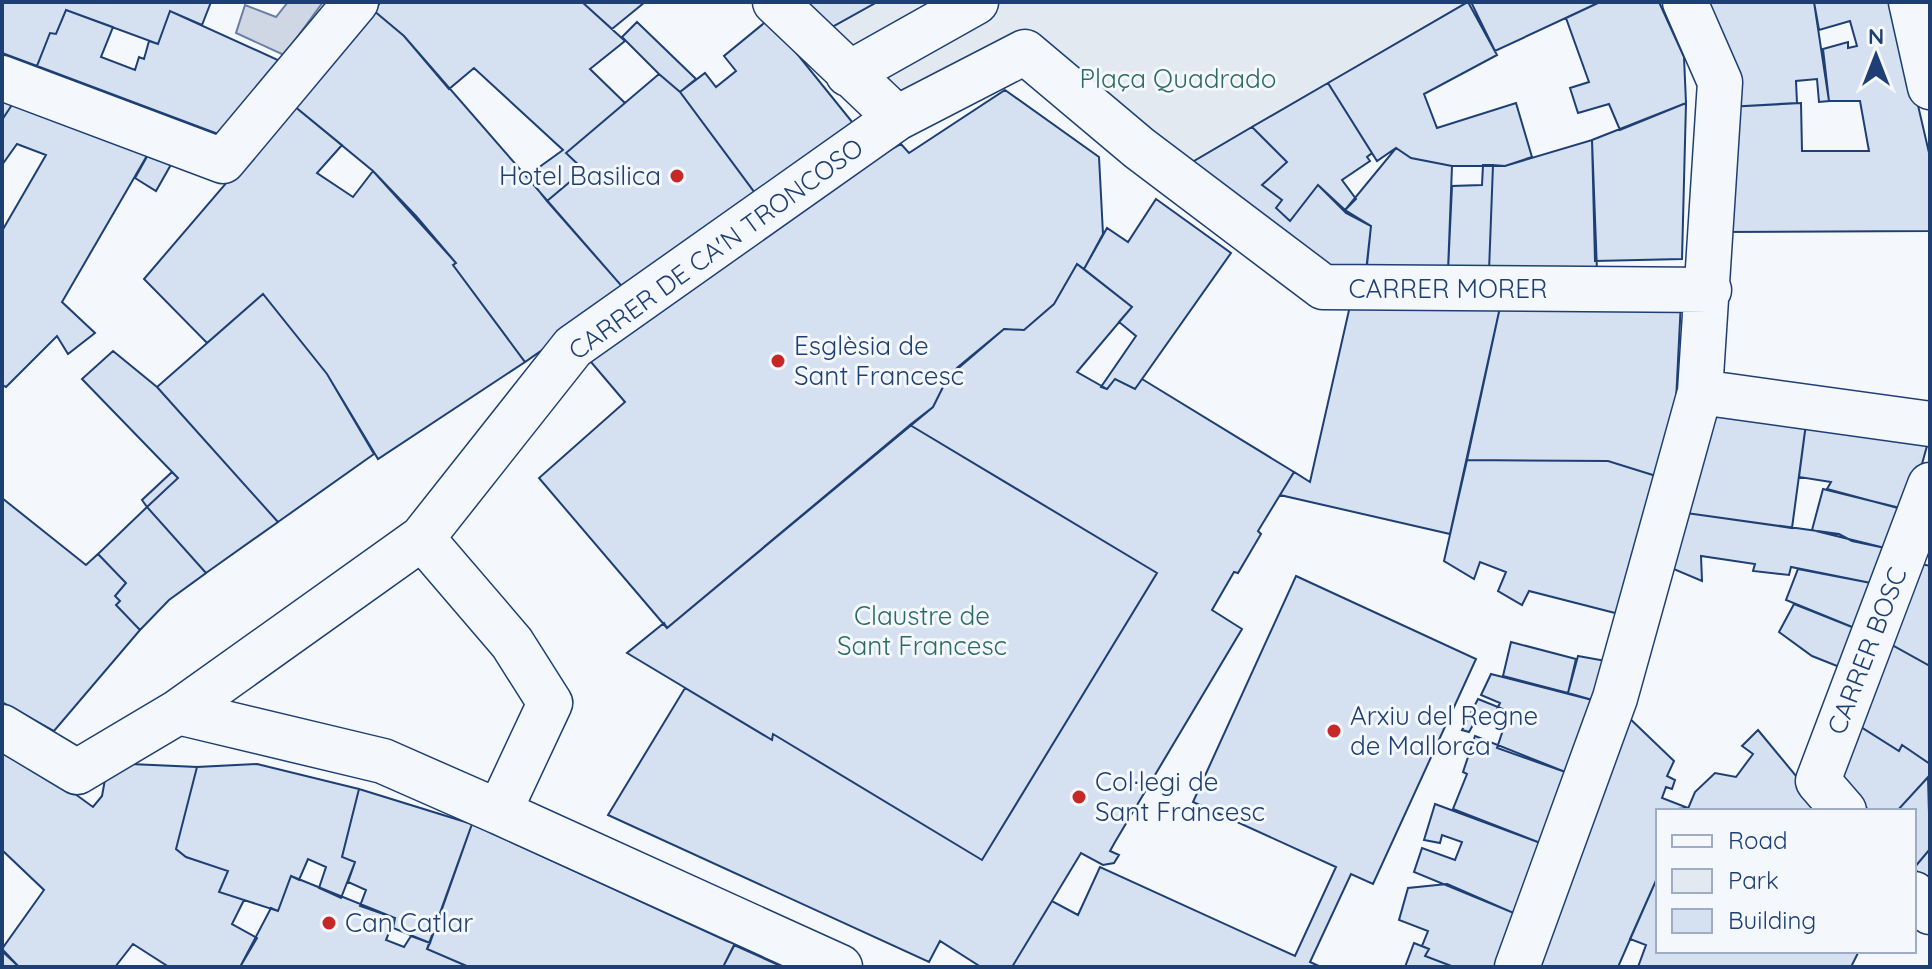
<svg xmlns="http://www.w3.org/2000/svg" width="1932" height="969" viewBox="0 0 1932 969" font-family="Quicksand,sans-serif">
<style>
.green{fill:#e3e9f0;stroke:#687fa3;stroke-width:2}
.water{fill:#cfd7e4;stroke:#687fa3;stroke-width:2}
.building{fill:#d5e0f0;stroke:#1d3f73;stroke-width:2}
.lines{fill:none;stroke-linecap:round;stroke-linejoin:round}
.street-casing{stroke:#1d3f73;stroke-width:47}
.street{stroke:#f4f7fb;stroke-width:44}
.poi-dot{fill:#c62828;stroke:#f4f7fb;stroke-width:3}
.labels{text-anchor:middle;stroke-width:6;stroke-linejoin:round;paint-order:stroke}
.park-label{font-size:26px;fill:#2c6c60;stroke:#f4f7fb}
.poi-label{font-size:26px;fill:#1d3f73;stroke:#f4f7fb;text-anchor:start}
.street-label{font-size:26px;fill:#1d3f73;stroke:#f4f7fb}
</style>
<rect width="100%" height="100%" fill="#f4f7fb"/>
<path class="green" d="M877 2H1468L1189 164 1025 52 897 118 832 27Z"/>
<path class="water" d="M288 2H323L284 55 236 33 245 5 276 17Z"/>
<path class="building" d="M2 2H211L202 25 170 11 158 44 66 10 56 34 50 33 37 66 2 53Z
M381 2H582L625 41 590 69 625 103 566 153 584 170 547 201 527 176 563 150 474 68 449 89 404 36 373 10Z
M582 2H645L612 29Z
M807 2H877L832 27Z
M1468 2 1497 55 1424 94 1437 128 1516 103 1532 157 1505 166H1452L1411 158 1396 148 1377 161 1328 83Z
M1471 2H1600L1495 51Z
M1600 2H1659L1684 57 1686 103 1620 130 1609 104 1578 113 1570 88 1589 82 1566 18Z
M1704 2H1814L1829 101 1819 102 1817 79 1796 81 1797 103 1727 107Z
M1814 2H1894L1930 157V231L1720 232 1727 107 1801 103 1802 151H1869L1860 101H1829L1823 49 1848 42V48L1857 46 1850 21 1819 30Z
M66 10 113 27 101 57 135 70 139 57 144 59 149 41 158 44 170 11 291 66 226 137 37 66 50 33 56 34Z
M373 10 404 36 626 291 525 362 453 265 456 263 416 216 373 171 293 105Z
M769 19 857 128 758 197 680 92 705 73 716 87 736 71 724 56Z
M637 22 696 79 680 92 659 74 622 37Z
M659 74 680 92 758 197 626 291 547 201 584 170 566 153Z
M1328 83 1372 153 1367 157 1370 161 1342 180 1356 199 1345 210 1318 185 1290 221 1276 208 1282 200 1262 185 1287 162 1252 127Z
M2 87 19 94 2 120Z
M1005 90 1099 157 1103 234 1084 269 1077 264 1054 304 1024 330 1004 329 948 377 933 407 667 628 539 478 625 402 585 355 850 173 901 144 909 153Z
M19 94 152 147 62 302 95 333 68 354 57 336 6 387 2 385V231L46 155 17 144 2 165V120Z
M1686 103 1682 259 1595 261 1592 140Z
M293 105 342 145 317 173 353 197 373 171 456 263 453 265 525 362 378 459 327 374 263 294 207 343 144 279Z
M1252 127 1287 162 1262 185 1282 200 1276 208 1290 221 1318 185 1346 213 1371 226 1367 265H1330L1189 164Z
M1592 140 1597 271H1489L1493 165 1505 166Z
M1396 148 1411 158 1452 166 1448 271H1366L1371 226 1345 210Z
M149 153 173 161 156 191 135 178Z
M1483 165H1493L1489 271H1448L1452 186 1482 185Z
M1156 199 1231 253 1135 389 1115 379 1107 389 1101 387 1136 336 1119 322 1132 307 1084 269 1107 228 1128 242Z
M1077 264 1132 307 1077 372 1107 389 1115 379 1135 389 1142 379 1294 472 1258 531 1261 534 1238 573 1234 572 1212 610 1242 629 1115 842 1110 851 1119 855 1114 863 1103 865 1081 853 1012 967H981L940 941 929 962 608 815 685 688 772 740 773 734 982 860 1157 573 910 425 933 407 948 377 958 367 1004 329 1024 330 1054 304Z
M263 294 327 374 374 454 278 522 157 387Z
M1352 297 1502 298 1450 534 1280 495 1294 472 1310 482Z
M1502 298 1681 301 1676 401 1656 476 1608 461 1467 460Z
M113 351 157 387 278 522 206 573 147 507 178 478 82 379Z
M1708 401 1807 416 1792 528 1679 512Z
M1807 416 1930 435 1909 511 1827 489 1831 482 1799 477Z
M910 425 1157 573 982 860 773 734 772 740 627 653 664 623 667 628Z
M1467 460 1608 461 1656 476 1619 614 1529 591 1522 605 1498 591 1506 572 1480 562 1474 579 1444 561Z
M172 472 178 478 147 507 142 500Z
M1823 489 1900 508 1885 548 1812 530Z
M2 498 86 565 98 554 126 583 115 596 120 601 116 605 140 630 54 731 2 702Z
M147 507 206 573 169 600 140 630 116 605 120 601 115 596 126 583 98 554Z
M1679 512 1839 534 1852 541 1885 548 1871 583 1791 567 1789 575 1753 571 1755 564 1701 556 1702 581 1664 565Z
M1918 563 1930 566V666L1885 641Z
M1798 569 1871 583 1862 631 1786 600Z
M1296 576 1476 659 1373 884 1351 874 1310 962 1321 967H1012L1052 901 1078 915 1100 867 1295 956 1336 867 1193 802Z
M1794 604 1862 631 1847 670 1812 656 1779 632Z
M1885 641 1930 666V764L1902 745 1899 751 1850 720Z
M1511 642 1576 659 1568 693 1503 676Z
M1578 656 1606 661 1596 701 1568 693Z
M1491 674 1596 701 1568 773 1497 748 1509 712 1498 707 1500 703 1481 695Z
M1478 699 1498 707 1494 715 1481 711 1469 732 1462 730Z
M1624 713 1674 761 1667 776 1675 780 1672 789 1666 787 1662 798 1688 808 1658 811V876L1618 967H1529Z
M1850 720 1899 751 1902 745 1930 764V775L1897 811H1869L1832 767Z
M1758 730 1825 811H1687L1695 792 1715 773 1736 777 1753 754 1742 746Z
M1475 736 1568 773 1543 844 1453 809 1467 774 1463 772Z
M2 741 93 807 102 796 108 763 197 767 176 849 186 857 228 871 219 892 244 900 232 924 257 938 240 967H169L133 944 115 967H19L2 949 44 890 2 850Z
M257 764 359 789 342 857 355 862 341 898 319 888 326 867 308 859 299 880 291 876 278 911 219 892 228 871 186 857 176 849 197 767Z
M1928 777 1930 849 1914 868V811H1897Z
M359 789 472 824 430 943 393 928 395 918 360 906 366 890 348 882 355 862 342 857Z
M1435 804 1543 844 1516 914 1414 872 1422 848 1455 860 1462 842 1442 835 1440 843 1424 840Z
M472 824 727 941 735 944 723 967H469L427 949Z
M1930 849V887L1914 868Z
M291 876 395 918 386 940 404 947 411 936 430 943 427 949 469 967H240L271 908 278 911Z
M1658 876V951H1859L1851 967H1638L1646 945 1630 939Z
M1447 884 1516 914 1496 967H1454L1425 956 1429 949 1422 946 1428 931 1399 920 1408 888Z
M1414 943 1429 949 1425 956 1454 967H1405Z
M734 945 783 967H723Z
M2 951 19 967H2Z"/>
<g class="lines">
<defs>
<path id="street" d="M775 2 897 118
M1685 2 1720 82 1700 392 1930 424
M1911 2 1930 87
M848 74 976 2
M2 78 223 161 356 2
M422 538 573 347 897 118 1025 52 1139 148 1323 287 1709 290
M2 727 77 772 178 712 422 538 512 643 550 703 499 812 383 761 178 712
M1844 811 1818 781 1930 485
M499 812 840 967
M1914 894 1930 912
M1517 967 1615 698 1700 392"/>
</defs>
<use href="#street" class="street-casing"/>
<use href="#street" class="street"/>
</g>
<g class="poi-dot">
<circle cx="677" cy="176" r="8"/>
<circle cx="778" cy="361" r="8"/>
<circle cx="1334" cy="731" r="8"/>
<circle cx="1079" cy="797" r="8"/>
<circle cx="329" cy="923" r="8"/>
</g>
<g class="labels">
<g class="park-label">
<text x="1178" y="88">Plaça Quadrado</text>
<text x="922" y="625">Claustre de<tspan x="922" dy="30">Sant Francesc</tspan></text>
</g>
<g class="poi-label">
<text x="661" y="185" text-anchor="end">Hotel Basilica</text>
<text x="794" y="355">Esglèsia de<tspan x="794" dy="30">Sant Francesc</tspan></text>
<text x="1350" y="725">Arxiu del Regne<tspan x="1350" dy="30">de Mallorca</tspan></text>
<text x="1095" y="791">Col·legi de<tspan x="1095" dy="30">Sant Francesc</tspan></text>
<text x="345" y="932">Can Catlar</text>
</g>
<g class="street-label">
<text transform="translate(716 249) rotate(-36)" y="9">CARRER DE CA'N TRONCOSO</text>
<text x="1448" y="298">CARRER MORER</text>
<text transform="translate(1867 651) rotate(-69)" y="9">CARRER BOSC</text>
</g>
</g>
<rect width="1932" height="969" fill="none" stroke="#1d3f73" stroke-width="8"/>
<rect x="1656" y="809" width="260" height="144" fill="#f4f7fb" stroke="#9eadc5" stroke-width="2"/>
<rect x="1672" y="835" width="40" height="12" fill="#f4f7fb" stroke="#9eadc5" stroke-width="2"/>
<text x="1728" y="849" font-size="24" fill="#1d3f73">Road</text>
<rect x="1672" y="869" width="40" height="24" fill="#e3e9f0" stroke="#9eadc5" stroke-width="2"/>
<text x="1728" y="889" font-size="24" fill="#1d3f73">Park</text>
<rect x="1672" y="909" width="40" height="24" fill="#d5e0f0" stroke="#9eadc5" stroke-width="2"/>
<text x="1728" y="929" font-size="24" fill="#1d3f73">Building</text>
<g transform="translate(1876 56)" stroke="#f4f7fb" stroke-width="6" paint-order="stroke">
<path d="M0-6L14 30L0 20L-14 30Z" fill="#1d3f73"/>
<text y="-12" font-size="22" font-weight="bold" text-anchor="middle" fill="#1d3f73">N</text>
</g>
</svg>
